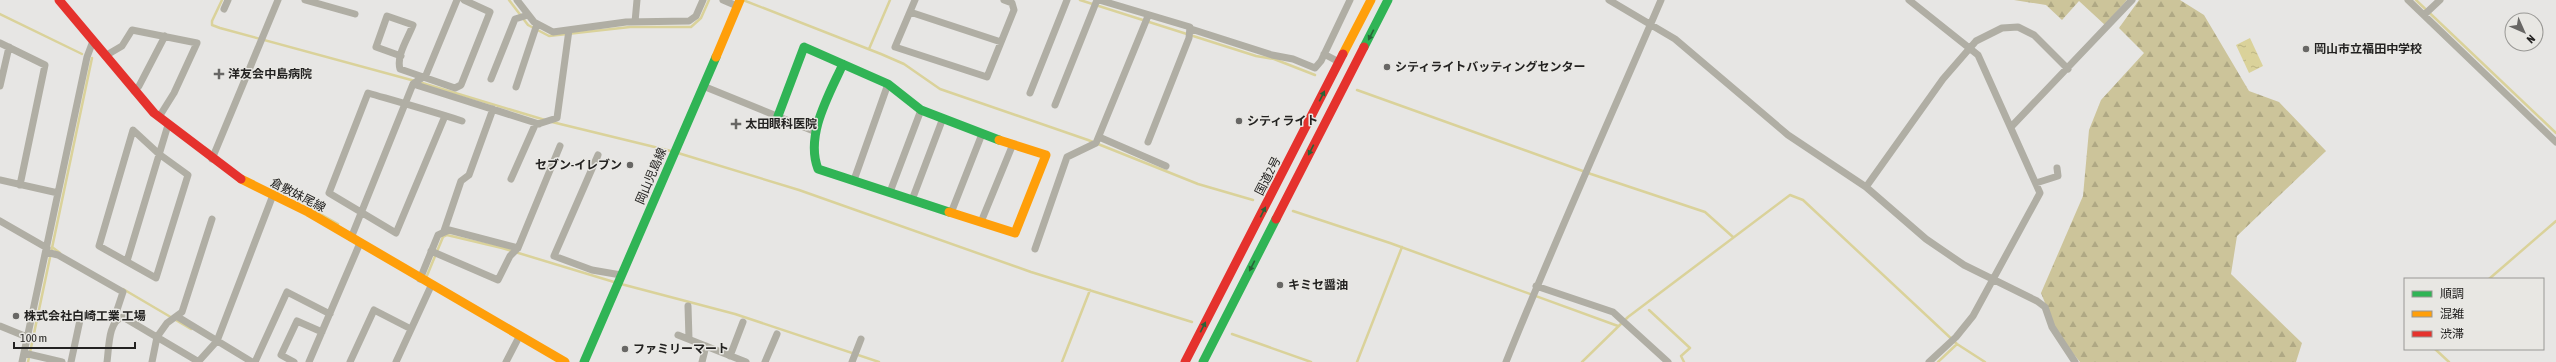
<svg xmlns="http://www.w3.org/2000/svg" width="2556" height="362" viewBox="0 0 2556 362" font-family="'Asap Condensed','Noto Sans JP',sans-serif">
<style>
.forest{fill:url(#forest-firs)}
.water{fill:url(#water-ripples)}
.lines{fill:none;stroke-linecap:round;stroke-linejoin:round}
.stream{stroke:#dad29a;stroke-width:2.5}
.street{stroke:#b0aea4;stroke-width:7}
.fast{stroke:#30b455;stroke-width:9}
.slow{stroke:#ff9f0a;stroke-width:9}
.jam{stroke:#e5322d;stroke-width:9}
.oneway{fill:#296438}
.poi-dot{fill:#686765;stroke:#e8e7e3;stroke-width:1.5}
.labels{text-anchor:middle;stroke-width:3;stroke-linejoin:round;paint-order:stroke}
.poi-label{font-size:12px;font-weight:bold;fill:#232221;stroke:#e8e7e3;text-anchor:start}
.street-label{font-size:12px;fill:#232221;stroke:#e8e7e3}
</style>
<defs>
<pattern id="forest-firs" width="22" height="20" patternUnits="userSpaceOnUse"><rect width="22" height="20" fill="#ccc49a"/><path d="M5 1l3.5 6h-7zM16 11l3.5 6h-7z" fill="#afa884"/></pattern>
<pattern id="water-ripples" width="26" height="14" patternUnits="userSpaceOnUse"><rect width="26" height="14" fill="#dad29a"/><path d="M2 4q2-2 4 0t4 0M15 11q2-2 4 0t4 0" fill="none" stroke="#bbb484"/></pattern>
</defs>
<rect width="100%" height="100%" fill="#e7e6e4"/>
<path class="forest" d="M2014 0H2127L2105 25 2079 1 2062 20 2046 5Z
M2139 0H2180L2204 15 2249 91 2279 102 2326 151 2237 236 2231 274 2302 343 2296 362H2080L2058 335 2041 293 2083 196 2089 130 2101 100 2144 53 2119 28Z"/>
<path class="water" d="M2250 38 2263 66 2249 73 2236 45Z"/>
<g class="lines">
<path class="stream" d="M222 0 212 21V25L220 28 415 81
M509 0 528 25 549 36 630 27H691L701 18 709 0
M743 0 881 54 904 64 940 89 1088 140 1198 184 1253 200
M1080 0 1256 56 1274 59 1315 75
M2416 0 2556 133
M0 14 82 54
M869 49 890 0
M419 82 545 120
M1357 90 1591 174 1705 212 1733 237
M552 122 671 151
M204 147 210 151
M678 153 799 190 1031 272 1192 322
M308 207 338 224
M1293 211 1390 243 1618 326
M52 247 60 253
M426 278 443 237 447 235 502 248 614 282
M2489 279 2556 221
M621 284 735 314 879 362
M123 289 191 329
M1649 310 1690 348 1681 356 1684 362
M1232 334 1311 362
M2435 349 2449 362
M28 362 92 58
M1062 362 1090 290
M1357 362 1402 247
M1582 362 1628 317 1790 195 1803 200 1957 344 1985 362
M1938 362 1957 344"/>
<path class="street" d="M305 0 355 14
M517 0 534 22 553 32 626 22 689 21 696 16 703 0
M723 0 737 6
M915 0 895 47 987 77 1014 10 1012 3 1004 0
M1099 0 1190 27 1189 38 1148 142
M1609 0 1675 39 1788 135 1866 187 1926 239 1964 265 2037 301 2045 307 2052 327 2075 362
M1909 0 1978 55 2040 193 1973 316 1956 337 1929 362
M2408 0 2556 142
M224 9 228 0
M910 12 1001 42
M2424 15 2440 0
M635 22 637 0
M1191 29 1272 55 1293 59 1315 68 1321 61 1350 0
M0 43 45 65 20 185
M1324 54 1339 62
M105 56 122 46 132 30 197 43 174 93 159 117
M401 56 376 47 387 16 413 25C408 38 396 56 400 69L455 88 461 85 490 12 464 0
M491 79 515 19 528 15
M413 84 539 124
M0 86 9 47
M703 86 816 132
M516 87 537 24
M134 91 139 86 165 36
M1030 93 1067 0
M1055 105 1097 0
M445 116 396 233 329 193 368 93C399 102 431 111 462 121
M2011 127 2132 0
M133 130 159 154 188 175 156 278 99 246Z
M1099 137 1166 166
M598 155 554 256 592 270 621 275
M212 159 278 0
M511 179 535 125 557 118 569 30
M0 180 58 193
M854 180 888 84
M2036 183 2058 176 2057 168
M1866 187 1943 79 1976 41 2002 28 2018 27 2034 35 2068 69
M890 192 921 110
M912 200 943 118
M951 213 982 134
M0 221 47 248
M981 222 1013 144
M444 231 461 181 469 175 493 109
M351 238 413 84 426 75 457 0
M1035 249 1067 157 1096 143 1148 16
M431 251 498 280 510 256 518 248 560 146
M46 252 58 255 123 292 116 313 118 318
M127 261 168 125
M420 279 438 235 449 230 518 248
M1536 286 1613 312 1668 362
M688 306 689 339
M178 317 252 362
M0 326 27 337
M678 335 746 362
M24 353 62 362
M730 356 743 322
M22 362 87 57 93 41
M71 362 80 320
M107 362C109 349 108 320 123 317L199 362
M152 362 157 337 167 323 182 312 212 219
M198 362 217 341 273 195
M255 362 287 292 330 314
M294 362 281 355 297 321 322 332
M309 362 360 243
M350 362 374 310 411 329
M396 362 431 286
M506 362 520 335
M702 362 706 346
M765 362 777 334
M852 362 861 339
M1506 362C1555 240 1609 121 1661 0"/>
<path class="fast" d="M1364 47 1388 0
M843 64C829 95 805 135 818 169L949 212
M778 116 804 47 888 84 921 110 999 140
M584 362 716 57
M1203 362 1276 219"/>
<path class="slow" d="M1343 54 1371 0
M716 57 740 0
M241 179 308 212 565 362
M949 212 1015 233 1046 155 999 140"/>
<path class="jam" d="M59 0 154 113 241 179
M1276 219 1364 47
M1185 362 1343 54"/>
</g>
<defs><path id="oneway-solid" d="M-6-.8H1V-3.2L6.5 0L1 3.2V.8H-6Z"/></defs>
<g class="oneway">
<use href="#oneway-solid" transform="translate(1371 35) rotate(117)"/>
<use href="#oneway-solid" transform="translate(1322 96) rotate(-63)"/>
<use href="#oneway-solid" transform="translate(1311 150) rotate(117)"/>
<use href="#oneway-solid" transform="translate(1263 212) rotate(-63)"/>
<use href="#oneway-solid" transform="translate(1252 266) rotate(117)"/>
<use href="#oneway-solid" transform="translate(1203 327) rotate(-63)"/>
</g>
<g class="poi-dot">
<circle cx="2306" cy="49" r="4"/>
<circle cx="1387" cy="67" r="4"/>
<path d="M217 68h4v4h4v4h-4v4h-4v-4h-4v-4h4z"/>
<circle cx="1239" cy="121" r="4"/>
<path d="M734 118h4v4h4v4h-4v4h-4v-4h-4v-4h4z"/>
<circle cx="630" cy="165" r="4"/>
<circle cx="1280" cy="285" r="4"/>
<circle cx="16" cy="316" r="4"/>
<circle cx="625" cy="349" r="4"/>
</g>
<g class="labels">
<g class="poi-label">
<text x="2314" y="53">岡山市立福田中学校</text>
<text x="1395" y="71">シティライトバッティングセンター</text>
<text x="228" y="78">洋友会中島病院</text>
<text x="1247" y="125">シティライト</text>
<text x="745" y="128">太田眼科医院</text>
<text x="622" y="169" text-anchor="end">セブン-イレブン</text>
<text x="1288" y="289">キミセ醤油</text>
<text x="24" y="320">株式会社白崎工業 工場</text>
<text x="633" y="353">ファミリーマート</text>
</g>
<g class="street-label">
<text transform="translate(651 176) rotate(-67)" y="4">岡山児島線</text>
<text transform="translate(1268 176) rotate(-63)" y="4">国道2号</text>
<text transform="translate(298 195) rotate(27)" y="4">倉敷妹尾線</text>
</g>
</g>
<rect x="2404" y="278" width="140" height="72" fill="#e8e7e3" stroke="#999895"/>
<rect x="2412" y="291" width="20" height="6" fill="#30b455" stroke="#999895"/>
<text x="2440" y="298" font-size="12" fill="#232221">順調</text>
<rect x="2412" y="311" width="20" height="6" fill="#ff9f0a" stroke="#999895"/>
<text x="2440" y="318" font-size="12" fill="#232221">混雑</text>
<rect x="2412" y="331" width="20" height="6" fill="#e5322d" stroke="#999895"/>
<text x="2440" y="338" font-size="12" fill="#232221">渋滞</text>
<g transform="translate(2524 32) rotate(135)"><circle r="19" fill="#e8e7e3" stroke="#999895"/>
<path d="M0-3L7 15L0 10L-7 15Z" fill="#686765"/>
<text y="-6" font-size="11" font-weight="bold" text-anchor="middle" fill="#232221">N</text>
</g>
<path d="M14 342v6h121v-6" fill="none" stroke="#232221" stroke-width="2"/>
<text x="20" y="342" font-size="12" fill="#232221" stroke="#e8e7e3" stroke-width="3" paint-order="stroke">100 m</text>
</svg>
